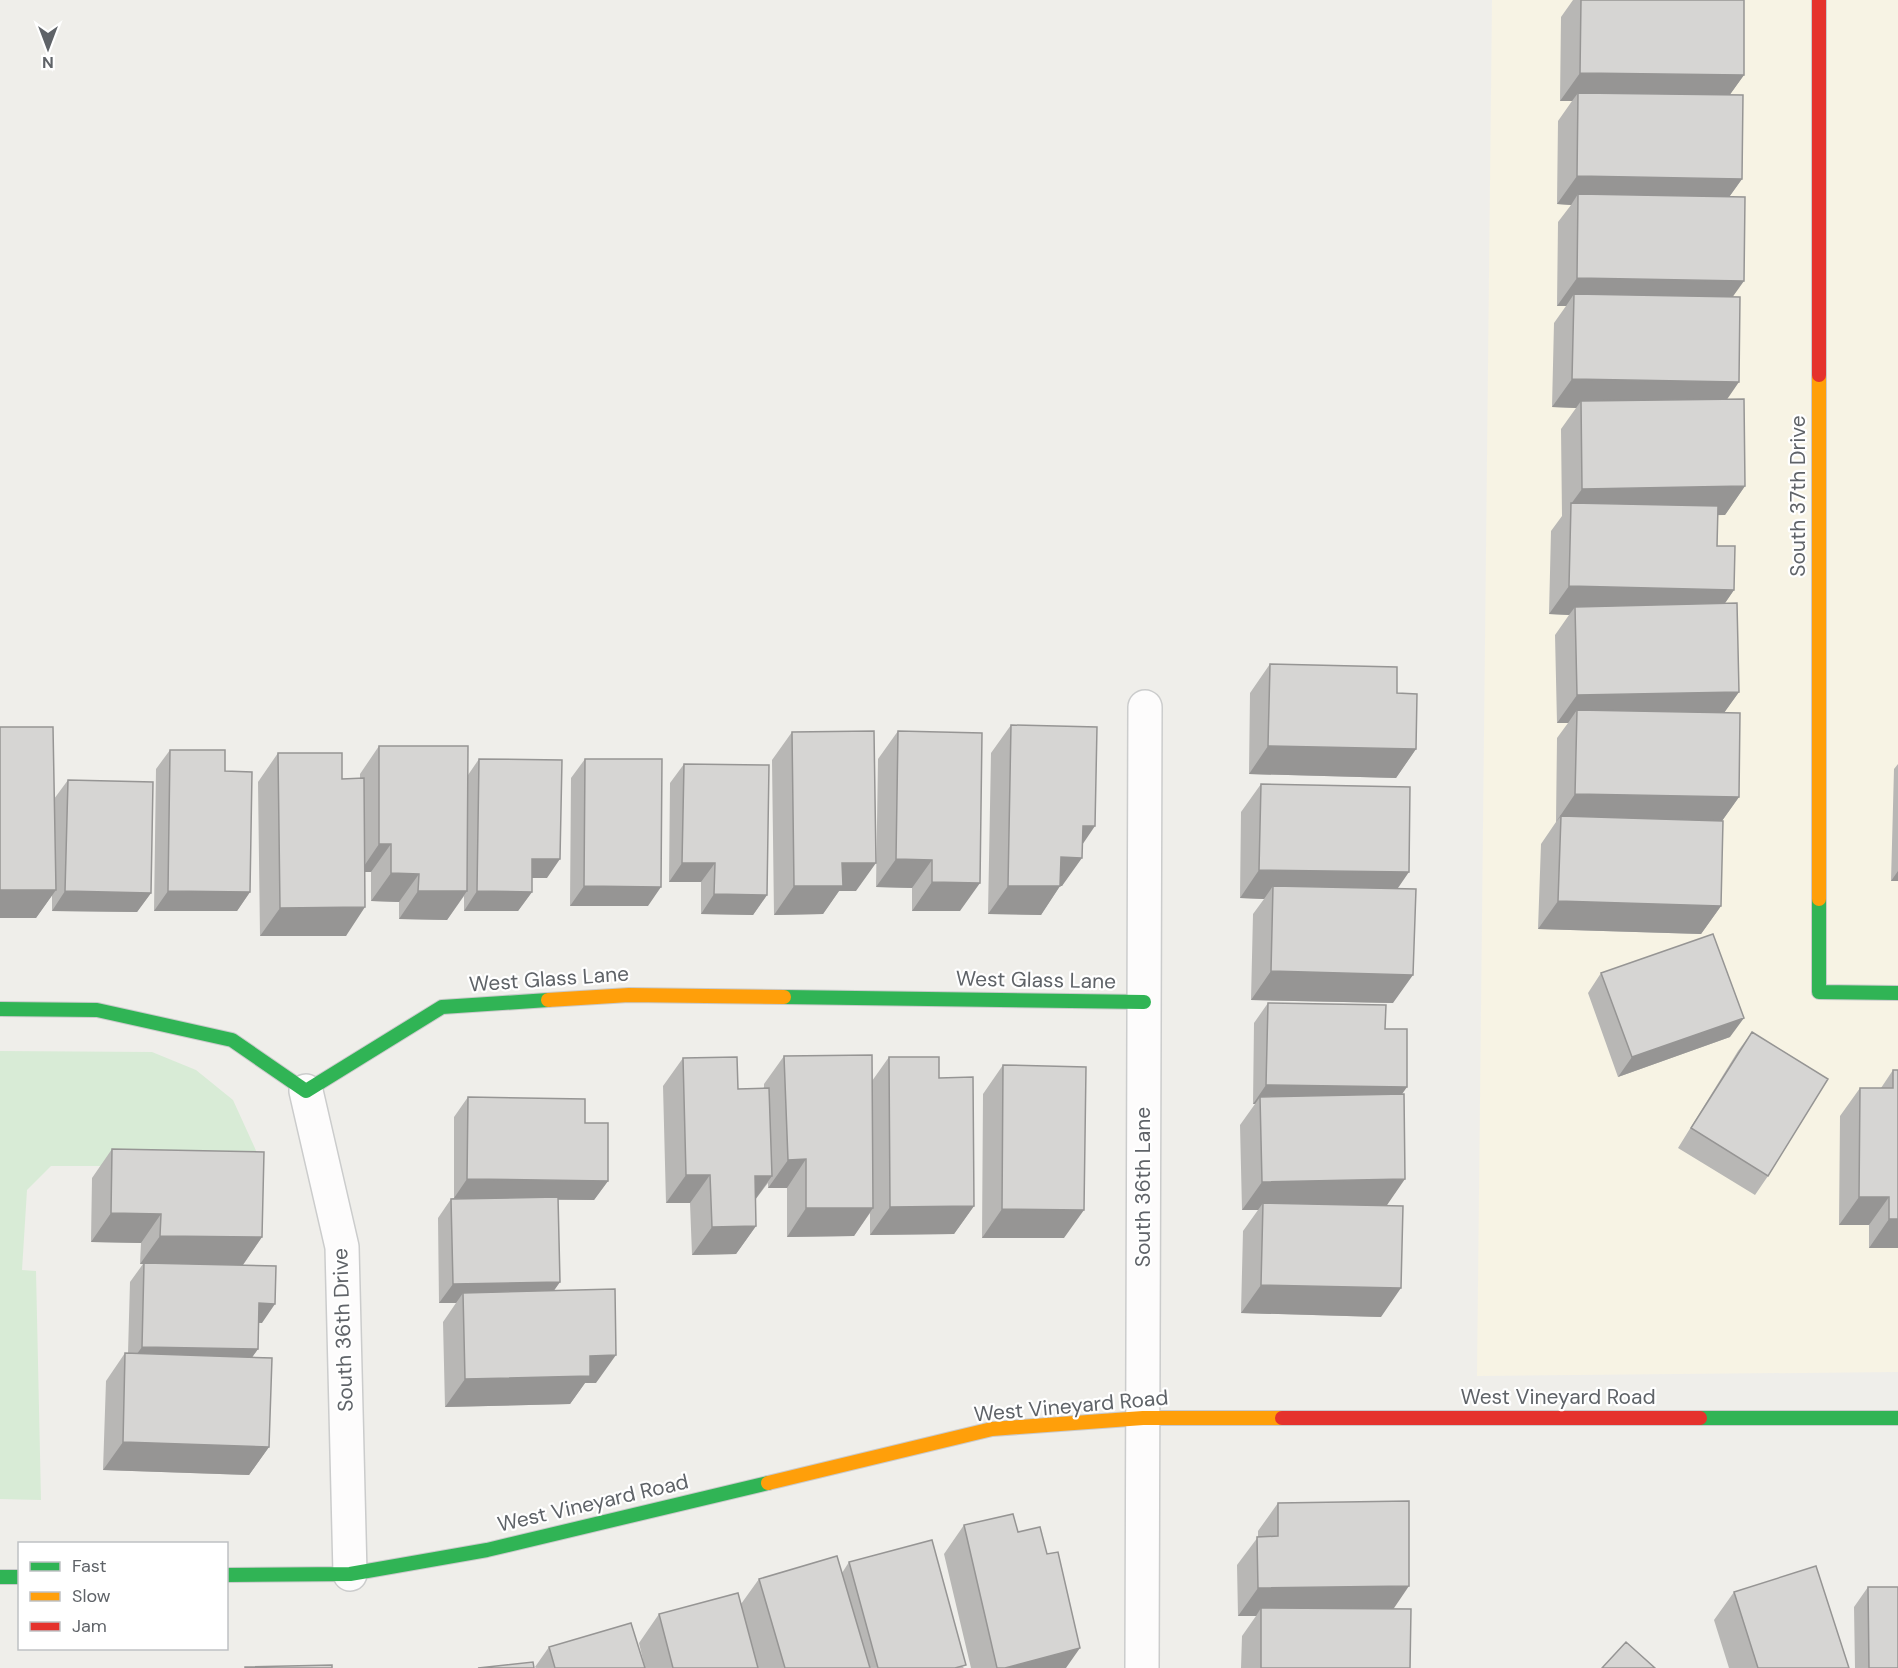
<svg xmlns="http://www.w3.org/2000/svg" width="1898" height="1668" viewBox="0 0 1898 1668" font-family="'DM Sans',sans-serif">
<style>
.commercial{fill:#f7f3e4}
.green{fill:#d8ebd6}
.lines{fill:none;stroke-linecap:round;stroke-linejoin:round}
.street-casing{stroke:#cbcccc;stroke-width:36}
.fast-casing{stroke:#cacacb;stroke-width:16}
.slow-casing{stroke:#cacacb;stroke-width:16}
.jam-casing{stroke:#cacacb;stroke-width:16}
.street{stroke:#fdfcfc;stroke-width:33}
.fast{stroke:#30b455;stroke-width:14}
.slow{stroke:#ff9f0a;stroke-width:14}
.jam{stroke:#e5322d;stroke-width:14}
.wall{fill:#b8b7b5}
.shaded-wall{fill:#969594}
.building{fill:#d6d5d3;stroke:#969594;stroke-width:1.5}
.labels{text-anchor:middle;stroke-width:4.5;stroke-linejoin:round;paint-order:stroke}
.street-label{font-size:21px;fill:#5f6368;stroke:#fff}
</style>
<rect width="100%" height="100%" fill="#efeeea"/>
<path class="commercial" d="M1492 0H1898V1372L1477 1376Z"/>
<path class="green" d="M0 1051 152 1052 196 1070 233 1100 263 1166H51L27 1190 22 1270 36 1271 41 1500 0 1499Z"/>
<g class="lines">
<defs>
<path id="street" d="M306 1091 342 1247 350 1574
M1142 1668 1145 707"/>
<path id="fast" d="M1819 899V992L1898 993
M784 997 1144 1002
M0 1009 97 1010 232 1040 306 1091 442 1007 548 1000
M1700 1418H1898
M226 1575 350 1574 487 1550 768 1483
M0 1577H20"/>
<path id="slow" d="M1819 375V899
M548 1000 629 995 784 997
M768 1483 992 1429 1143 1418H1282"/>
<path id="jam" d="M1819 0V375
M1282 1418H1700"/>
</defs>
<use href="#street" class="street-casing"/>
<use href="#fast" class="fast-casing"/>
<use href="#slow" class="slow-casing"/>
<use href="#jam" class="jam-casing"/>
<use href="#street" class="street"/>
<use href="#fast" class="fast"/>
<use href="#slow" class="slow"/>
<use href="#jam" class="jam"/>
</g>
<path class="wall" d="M1573 0H1744V75L1730 94 1742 179 1729 197 1732 297 1727 399 1745 486 1725 515H1718L1717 546 1734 590 1725 603 1739 692 1724 712 1739 797 1722 821 1721 906 1701 934 1538 929 1541 844 1556 822 1557 738 1568 723H1557L1555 635 1569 615 1549 614 1551 531 1562 516 1561 429 1576 408 1552 407 1554 323 1566 306H1557L1558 222 1571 205 1557 204 1558 121 1572 101H1560L1561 17Z
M1270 664 1397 693 1416 749 1396 778 1249 774 1250 693Z
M1011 725 1082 844 1062 886H1060L1041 915 988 914 991 753Z
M898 731 960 911H912V888L876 887 878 759Z
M792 732 856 891H839L823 914 774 915 772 760Z
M379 746 468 775 479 759 547 878H532V892L518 911H464V896L447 920 399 919V902L371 901V872H365L346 936H260L258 782 278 753 342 779 360 778V774Z
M170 750 225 771 250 892 237 911H154L156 769Z
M585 759 648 906H570L571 778Z
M684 764 767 895 753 915 701 914V882H669L670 783Z
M1898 764V881H1891L1894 769Z
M68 780 151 893 137 912 52 911V895L36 918 54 799Z
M1261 784 1397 888 1393 1003 1251 1000 1253 914 1264 899 1240 898 1241 812Z
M1601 973 1730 1037 1618 1077 1588 993Z
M1268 1003 1385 1029 1402 1094 1387 1205 1381 1317 1241 1313 1243 1231 1258 1210H1242L1240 1125 1255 1104H1253L1254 1023Z
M1752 1032 1768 1176 1755 1195 1678 1148 1738 1051Z
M784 1056 872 1081 889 1057 939 1078 974 1206 954 1234 870 1235V1213L854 1236 787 1237V1188H768V1183L755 1200 756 1226 736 1254 692 1255 690 1203H666L663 1086 683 1058 738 1089 764 1088V1084Z
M1003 1065 1064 1238H982L983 1094Z
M1893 1070 1898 1248H1869V1225H1839L1840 1116 1860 1088H1881Z
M468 1097 608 1181 594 1200H558L560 1282 553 1291 596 1383H585L570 1404 445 1407 443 1322 456 1303H439L438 1218 451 1199 454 1198V1117Z
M112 1149 262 1237 243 1265 262 1323H258V1349L252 1357 269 1447 249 1475 103 1470 106 1381 125 1353H128L130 1282 143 1264H140L141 1243 91 1242 92 1178Z
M1278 1503 1393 1609 1410 1668H1241L1242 1636 1256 1616H1238L1237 1565 1258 1537V1531Z
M964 1525 1018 1532 1066 1668H971L944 1554Z
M849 1562 964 1668H645L639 1643 659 1614 741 1604 759 1579 842 1573Z
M1868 1587 1898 1668H1855L1854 1607Z
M1734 1592 1849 1668H1729L1714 1620Z
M549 1647 645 1668H536L535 1667Z"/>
<path class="shaded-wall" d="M1580 73 1744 75 1724 103 1578 93 1572 101H1560Z
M1577 176 1742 179 1722 207 1578 194 1571 205 1557 204Z
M1577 278 1744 281 1724 309 1574 294 1566 306H1557Z
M1572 379 1739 382 1719 411 1581 401 1576 408 1552 407Z
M1745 486 1725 515 1571 517V504L1582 489Z
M1569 586 1734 590 1714 619 1575 607 1569 615 1549 614Z
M1739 692 1719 720 1577 710 1568 723H1557L1577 695Z
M1268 746 1416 749 1396 778 1249 774Z
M1575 794 1739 797 1719 825 1561 816 1556 822Z
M1083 826H1095L1076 854Z
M379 844H391L371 872H360Z
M1061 857 1082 858 1062 886H1041Z
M532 859H560L547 878H519Z
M896 859 932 860 912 888 876 887Z
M682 863H715L701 882H669Z
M842 863H876L856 891H839L823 914 774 915 794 886Z
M1259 870 1409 872 1389 901 1273 886 1264 899 1240 898Z
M1898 871V881H1891Z
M391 873 419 874 399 902 371 901Z
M932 882 980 883 960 911H912Z
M584 886 661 887 648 906H570Z
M1008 886H1060L1041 915 988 914Z
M0 890H56L36 918H0Z
M65 891 151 893 137 912 52 911Z
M168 891 250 892 237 911H154Z
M418 891H467L447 920 399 919Z
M477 891 532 892 518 911H464Z
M714 894 767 895 753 915 701 914Z
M1558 901 1721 906 1701 934 1538 929Z
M365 907 346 936H260L280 908Z
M1271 971 1413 975 1393 1003 1251 1000Z
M1744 1018 1730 1037 1618 1077 1632 1057Z
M1266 1085 1407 1087 1393 1107 1260 1097 1255 1104H1253Z
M806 1159 787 1188H768L788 1160Z
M686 1175H710L690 1203H666Z
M755 1176H772L752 1204Z
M467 1179 608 1181 594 1200 454 1198Z
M1405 1179 1385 1208 1263 1203 1258 1210H1242L1262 1182Z
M1859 1197H1889L1869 1225H1839Z
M974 1206 954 1234 870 1235 890 1207Z
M806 1208H873L854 1236 787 1237Z
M1002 1209 1084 1210 1064 1238H982Z
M111 1213 161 1214 141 1243 91 1242Z
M1889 1219H1898V1248H1869Z
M756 1226 736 1254 692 1255 712 1227Z
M160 1236 262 1237 242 1266 140 1264Z
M560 1282 546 1302 463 1293 456 1303H439L453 1284Z
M1261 1285 1401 1288 1381 1317 1241 1313Z
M259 1303 275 1304 262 1323 245 1322Z
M142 1347 258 1349 244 1369 128 1366Z
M616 1355 596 1383H585L570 1404 445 1407 465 1379 590 1356Z
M123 1442 269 1447 249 1475 103 1470Z
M1409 1586 1390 1614 1261 1608 1256 1616H1238L1258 1588Z
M1080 1648 1066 1668H1005Z"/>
<path class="building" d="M1581 0H1744V75L1580 73Z
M1578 93 1743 95 1742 179 1577 176Z
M1578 194 1745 197 1744 281 1577 278Z
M1574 294 1740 297 1739 382 1572 379Z
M1744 399 1745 486 1582 489 1581 401Z
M1571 503 1718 506 1717 546H1735L1734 590 1569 586Z
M1737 603 1739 692 1577 695 1575 607Z
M1270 664 1397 667V693L1417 694 1416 749 1268 746Z
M1577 710 1740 713 1739 797 1575 794Z
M1011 725 1097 727 1095 826H1083L1082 858 1061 857 1060 886H1008Z
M0 727H53L56 890H0Z
M874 731 876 863H842L843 886H794L792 732Z
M898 731 982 733 980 883 932 882V860L896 859Z
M379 746H468L467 891H418L419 874 391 873V844H379Z
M170 750H225V771L252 772 250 892 168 891Z
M278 753H342V779L364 778 365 907 280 908Z
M479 759 562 760 560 859H532V892L477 891Z
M585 759H662L661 887 584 886Z
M684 764 769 765 767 895 714 894 715 863H682Z
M68 780 153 782 151 893 65 891Z
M1261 784 1410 787 1409 872 1259 870Z
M1561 816 1723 821 1721 906 1558 901Z
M1273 886 1416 889 1413 975 1271 971Z
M1713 934 1744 1018 1632 1057 1601 973Z
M1268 1003 1386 1005 1385 1029H1407V1087L1266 1085Z
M1752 1032 1828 1079 1768 1176 1691 1128Z
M872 1055 873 1208H806V1159L788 1160 784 1056Z
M737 1057 738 1089 769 1088 772 1176H755L756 1226 712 1227 710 1175H686L683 1058Z
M889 1057H939V1078L973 1077 974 1206 890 1207Z
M1003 1065 1086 1067 1084 1210 1002 1209Z
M1893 1070H1898V1219H1889V1197H1859L1860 1088H1893Z
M1404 1094 1405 1179 1262 1182 1260 1097Z
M468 1097 585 1099V1123H608V1181L467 1179Z
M112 1149 264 1152 262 1237 160 1236 161 1214 111 1213Z
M558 1197 560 1282 453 1284 451 1199Z
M1263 1203 1403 1206 1401 1288 1261 1285Z
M144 1263 276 1266 275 1304 259 1303 258 1349 142 1347Z
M615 1289 616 1355 590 1356V1376L465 1379 463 1293Z
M125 1353 272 1358 269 1447 123 1442Z
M1409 1501V1586L1258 1588 1257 1537 1278 1536V1503Z
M1013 1514 1018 1532 1040 1527 1047 1554 1058 1552 1080 1648 1005 1668H997L964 1525Z
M932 1540 966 1665 955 1668H878L849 1562Z
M837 1556 870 1668H785L759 1579Z
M1816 1566 1849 1668H1758L1734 1592Z
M1868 1587H1898V1668H1869Z
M738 1593 758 1668H673L659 1614Z
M1261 1608 1411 1609 1410 1668H1261Z
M631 1623 645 1668H555L549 1647Z
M1626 1642 1655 1668H1602Z
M533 1662 534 1668H478Z
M332 1665V1668H245V1667Z"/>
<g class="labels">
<g class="street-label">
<text transform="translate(1798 496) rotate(-90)" y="7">South 37th Drive</text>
<text transform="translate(549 979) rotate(-4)" y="7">West Glass Lane</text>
<text transform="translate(1036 980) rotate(1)" y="7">West Glass Lane</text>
<text transform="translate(1143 1187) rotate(-90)" y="7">South 36th Lane</text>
<text transform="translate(343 1330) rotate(-92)" y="7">South 36th Drive</text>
<text x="1558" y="1404">West Vineyard Road</text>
<text transform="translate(1071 1406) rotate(-5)" y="7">West Vineyard Road</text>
<text transform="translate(593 1503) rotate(-13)" y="7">West Vineyard Road</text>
</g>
</g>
<rect x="18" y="1542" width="210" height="108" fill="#ffffff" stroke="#bfc1c3" stroke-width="1.5"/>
<rect x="30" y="1562" width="30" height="9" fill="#30b455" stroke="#bfc1c3" stroke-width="1.5"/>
<text x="72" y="1572" font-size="18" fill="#5f6368">Fast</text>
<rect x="30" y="1592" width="30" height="9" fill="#ff9f0a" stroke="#bfc1c3" stroke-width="1.5"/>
<text x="72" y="1602" font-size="18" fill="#5f6368">Slow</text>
<rect x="30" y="1622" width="30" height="9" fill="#e5322d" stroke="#bfc1c3" stroke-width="1.5"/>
<text x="72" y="1632" font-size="18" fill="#5f6368">Jam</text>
<g transform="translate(48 48) rotate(180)" stroke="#ffffff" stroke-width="4.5" paint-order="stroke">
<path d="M0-4.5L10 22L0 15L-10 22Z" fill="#5f6368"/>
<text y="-9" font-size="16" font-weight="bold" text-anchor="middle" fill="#5f6368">N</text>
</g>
</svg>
